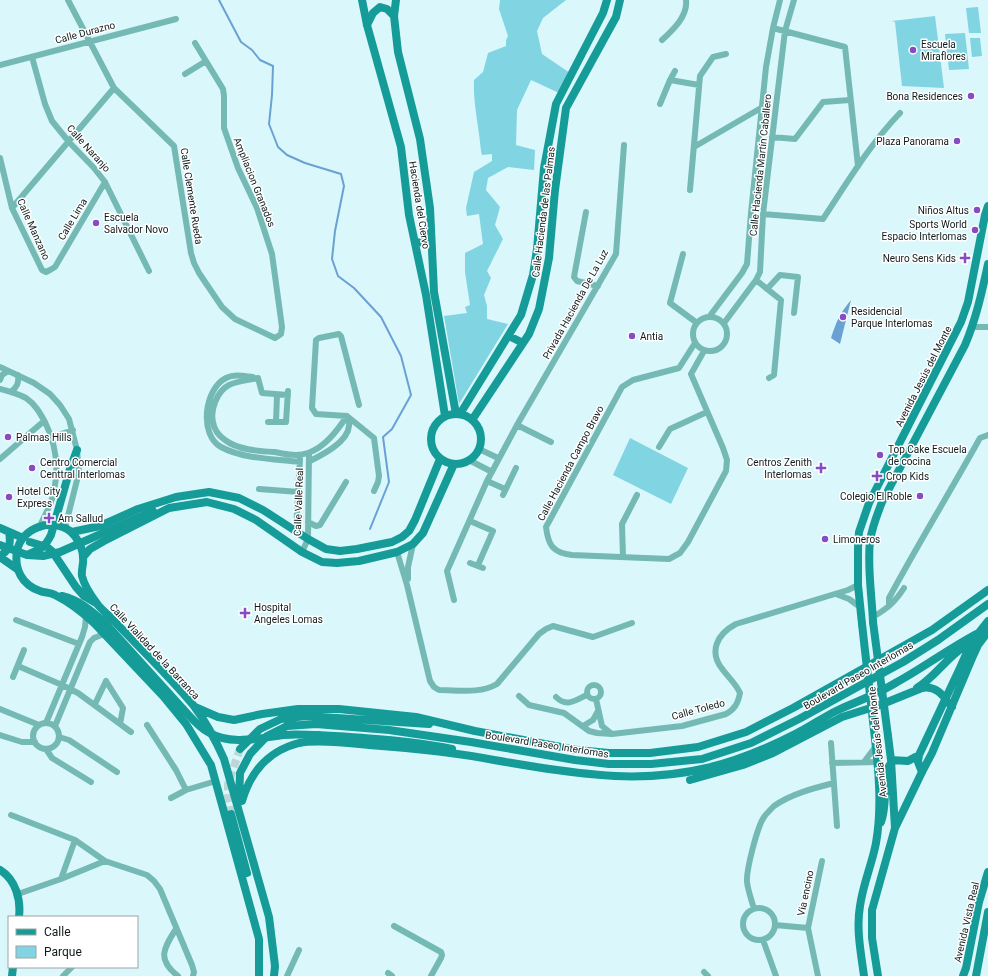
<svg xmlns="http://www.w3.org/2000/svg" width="988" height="976" viewBox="0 0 988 976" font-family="Roboto,sans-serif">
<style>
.green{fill:#81d4e2}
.water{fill:#6aa1d3}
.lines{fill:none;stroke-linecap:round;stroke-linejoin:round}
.stream{stroke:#6aa1d3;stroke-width:2}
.secondary-tunnel{stroke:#bcd6da;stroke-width:8;stroke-dasharray:8 4;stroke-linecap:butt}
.street{stroke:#75b9b5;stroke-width:6}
.secondary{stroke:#169c98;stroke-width:8}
.secondary-bridge{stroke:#169c98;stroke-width:8}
.poi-dot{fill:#864cc3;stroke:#fff;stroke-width:1.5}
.labels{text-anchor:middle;stroke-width:3;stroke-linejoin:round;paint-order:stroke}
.street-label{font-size:10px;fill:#0f1a1b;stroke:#fff}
.poi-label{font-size:10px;fill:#0f1a1b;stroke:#fff;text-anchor:start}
</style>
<rect width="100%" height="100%" fill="#daf7fc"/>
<path class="green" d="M500 0H566L543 18 537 31 542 54 570 73 559 93 531 80 517 110 516 145 535 150 534 170 508 167 488 178 486 190 500 207 495 225 503 239 487 271 491 278 484 295 487 306V319L508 324 459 404 444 316 467 313 465 307 470 305 465 272V253L483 244 479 214 467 216 466 208 474 172 492 161V154L482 155 481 151C479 127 473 104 474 80L483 72 488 53 506 46V40L508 36 499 9Z
M978 7 981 33H969L966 8Z
M935 16 944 88 902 86 895 22 892 21Z
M965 33 969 69 949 70 945 34Z
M970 38H980L982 56 972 57Z
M630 438 688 468 671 504 613 475Z"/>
<path class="water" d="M851 300 840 344 831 338C836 322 840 313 851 300Z"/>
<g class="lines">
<path class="stream" d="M219 0 241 42 252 50 260 60 273 66 272 95 269 124 278 147 287 155 305 163 341 174 344 186 335 231 332 259 338 276 354 288 381 317 401 356 411 395 392 429 383 437 389 482 370 529"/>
<path class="secondary-tunnel" d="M231 814 228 797V784L240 749"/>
<path class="street" d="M68 0 114 88 174 146 191 253 194 263 199 273 222 307 235 319 275 338 281 334 282 327 272 254 257 208 238 168 224 128V96L223 89 195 43
M773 28 845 47 858 166
M662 40C673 30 688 16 686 0
M32 57 45 104 52 121 69 142 94 168 105 182 149 271
M0 65 176 19
M185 74 206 61
M670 80 675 71
M660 104 670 80 699 85
M772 137 795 139 823 102 850 100
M694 147 761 108
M0 158 12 208 42 270 46 272 50 270 55 267 105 182
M690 190 700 76 713 57 726 54
M12 208 114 88
M586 212 574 277 577 281 598 286
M763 214 823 219C847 183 870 144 900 113
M683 254 670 303 697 323
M756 280 781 300 774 375 769 378
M767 289 780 275 798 277 794 313
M693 334a17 17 0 1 1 34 0a17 17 0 1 1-34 0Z
M709 317 742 273 747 264 751 213 766 67 773 28 780 0
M724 323 756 280 760 272 763 214 785 31 794 0
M972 327H988
M695 343 679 368 633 380 622 387 546 527C548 545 553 553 572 555L669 559 680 553 688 542 726 471 727 460 723 448 691 374 704 351
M0 367 34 383 50 394 60 405 69 419 77 450 79 472 65 528
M253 377C243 376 235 374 226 378 204 389 199 435 221 447 243 459 275 459 300 462
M258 378C249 380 237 381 229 385 217 391 210 410 213 422 214 429 219 436 225 440 238 450 259 451 275 452 285 454 297 457 308 453 325 447 337 431 347 416
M258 378 262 393 288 395
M0 380 2 375 8 371
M0 389C8 391 18 394 26 398 35 404 40 413 45 422 56 444 59 467 54 491 52 504 45 514 40 526
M11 392C17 387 19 383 18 375
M359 405 341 336 339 334 319 338 316 340 312 408 316 414 347 416 374 438 379 476 378 482 374 491
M268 422H286L288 391
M276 422 277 395
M517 425 551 442
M52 437 73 430
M659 447 670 429 707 412
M479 449 498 458
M0 459 44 421
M469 460 492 472
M310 461C322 455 348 442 349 426 350 423 348 419 347 416
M487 481 505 489
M259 489 299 492
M503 495 516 468
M470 521 493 531 478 565
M308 522 316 526 320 525 346 482
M296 531 300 459
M302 552 308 539 309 453
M397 552 407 585 430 681 434 687 439 690C458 690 480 694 497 684L539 634 546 629 553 626 593 637 632 623
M623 557 622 524 637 495
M470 563 483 568
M408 579V567L413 544
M836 594 849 599 860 607
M454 600 447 571 487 481 517 425 616 254 624 145
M889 606V598C918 544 950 492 980 438L988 435
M873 617C888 608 895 602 904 588
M16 620 79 644
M18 666 62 685 78 693 131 732
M13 677 24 650
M106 681 123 708 120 724
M587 692a7 7 0 1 1 14 0a7 7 0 1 1-14 0Z
M519 696 529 705 564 713 589 731 597 733 612 734 682 726 726 714C735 709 738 703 740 693 736 684 729 678 723 670 708 652 717 634 736 624L848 590 858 585
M556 697C567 708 575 700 587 695
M596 699 602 726 612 734
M95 704 106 681
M0 709 39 725
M46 723 82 637 85 627 86 616
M33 736a13 13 0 1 1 26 0a13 13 0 1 1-26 0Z
M147 725 176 770 186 790
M55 726 90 642 94 638 104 634
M583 726 593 720 598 711
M0 735 22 742H35
M59 737 69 740 117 772
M831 743 837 826
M46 749 52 758 91 782
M864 762 876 746
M832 763 878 762
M171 798 186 790 216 781
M11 815 75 840 105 861 147 875 154 881 160 889 192 965 194 972 193 976
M61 879 75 840
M18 894 61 879 105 861
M743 924a16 16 0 1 1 32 0a16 16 0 1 1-32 0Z
M754 909C752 901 748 891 747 882 746 871 757 827 764 817 766 814 771 809 774 806 791 794 814 788 834 783
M775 925 808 928
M394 926 441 952 442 955 441 958 431 976
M176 929C164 948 156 959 178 976
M763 940 776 976
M704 972 708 976
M388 973 392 976
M63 976 72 967
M287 976 299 950
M818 976 808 928 822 861"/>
<path class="secondary" d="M362 0 367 25 401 147 409 215 426 295 445 416
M396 0 394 16 398 52 420 139 430 208 434 292 456 414
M367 25 373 13 380 7 387 9 394 16
M415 243 431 241
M509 336 523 343
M431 439a25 25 0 1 1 50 0a25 25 0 1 1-50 0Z
M460 414 521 315 533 275 537 249 544 168 556 104 603 13 607 0
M472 420 529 334 539 309 549 258 555 190 566 108 616 17 620 0
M70 469 77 450
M0 528 23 538
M72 532 100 526 138 509 176 497 209 492 239 498 263 510 308 539 326 549 340 551 357 549 392 542 402 537 409 531 415 520 440 459
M30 542 47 547 52 551 76 587 84 596 96 603
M0 556C10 550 11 543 9 532
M0 557 17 569
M83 557 90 549 104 541 169 508 207 502 234 509 256 520 302 552 322 562 337 563 359 561 397 552 413 544 423 533 454 464
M62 596C79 600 92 611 105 623L183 709
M873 622C872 597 867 566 870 541 872 527 877 515 882 502L965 345C976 319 982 292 988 264
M862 624 858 585V548L859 532 869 503 961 322 968 302 985 215 988 206
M917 688C936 676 947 657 965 646
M195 707 218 717 234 720 262 714 298 709H339L416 717 475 731 577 750 609 753H650L698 747 746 732 793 708 932 630 988 590
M318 735C363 738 408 740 452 749
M240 749 260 729 281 719 306 716 429 724
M891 760 908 761 919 755
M922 772 918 762 919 755 960 668C967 650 975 636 988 621
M690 780 743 765 773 753 842 717 880 705 922 688C937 685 944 697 952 707
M239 800 240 773 250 754 267 736 287 726 316 724 389 730 471 742 575 760 609 764H651L702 759 751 743 799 719 903 662 938 640 988 604
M242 801C251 771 268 751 299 743 317 739 350 743 369 745 410 748 453 752 494 760 534 767 575 774 615 776 683 779 735 765 795 734 810 727 823 717 838 710 858 701 878 694 897 682 928 665 956 643 988 628
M231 814 247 873
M881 822C888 803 882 784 889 766
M895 828 922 772 932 753 973 656 978 645 988 632
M0 870C16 880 21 900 19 917
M12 976 13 967
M259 976V939L211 765 186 724 163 696 94 623C82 612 69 602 55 595 50 592 45 593 40 591 22 585 14 569 17 551 21 528 52 517 70 531 77 537 83 548 83 558 84 563 81 570 82 576 84 585 92 597 98 605 104 612 111 617 117 624 143 651 170 677 194 706 206 722 216 741 224 759L269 917 275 966 274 976
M864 976C861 953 856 929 860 906 863 884 872 864 876 843 882 809 879 773 875 739
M878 976 872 938V910L895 828 891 760 888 736
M963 976 966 968 979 902 988 872
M976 976 988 912"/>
<path class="secondary-bridge" d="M0 545 27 555 43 556 60 552 153 511
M29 554C41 549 45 547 51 535L70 469
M873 622 888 736
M862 624 875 739
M183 709C191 717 198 727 208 732 231 746 259 738 284 735 295 734 307 735 318 735"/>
</g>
<g class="poi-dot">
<circle cx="913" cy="50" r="4"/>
<circle cx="971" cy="96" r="4"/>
<circle cx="957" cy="141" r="4"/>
<circle cx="977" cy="210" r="4"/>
<circle cx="96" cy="223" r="4"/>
<circle cx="975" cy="230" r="4"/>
<path d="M963 252h4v4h4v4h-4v4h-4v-4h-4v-4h4z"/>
<circle cx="843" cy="317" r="4"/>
<circle cx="632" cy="336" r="4"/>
<circle cx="8" cy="437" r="4"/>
<circle cx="880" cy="455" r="4"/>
<circle cx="32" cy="468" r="4"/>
<path d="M819 462h4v4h4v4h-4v4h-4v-4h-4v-4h4z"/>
<path d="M875 470h4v4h4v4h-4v4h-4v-4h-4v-4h4z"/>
<circle cx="920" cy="496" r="4"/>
<circle cx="9" cy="497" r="4"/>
<path d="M47 512h4v4h4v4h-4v4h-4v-4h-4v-4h4z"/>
<circle cx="825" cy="539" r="4"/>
<path d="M243 607h4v4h4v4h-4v4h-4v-4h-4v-4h4z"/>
</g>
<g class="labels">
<g class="street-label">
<text transform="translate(85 32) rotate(-15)" y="4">Calle Durazno</text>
<text transform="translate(89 148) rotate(48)" y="4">Calle Naranjo</text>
<text transform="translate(760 165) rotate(-84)" y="4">Calle Hacienda Martín Caballero</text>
<text transform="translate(255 182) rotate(68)" y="4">Ampliacion Granados</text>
<text transform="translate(192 196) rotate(81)" y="4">Calle Clemente Rueda</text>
<text transform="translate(420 205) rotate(81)" y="4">Hacienda del Ciervo</text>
<text transform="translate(543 212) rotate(-83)" y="4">Calle Hacienda de las Palmas</text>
<text transform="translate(72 219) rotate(-59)" y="4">Calle Lima</text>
<text transform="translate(34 229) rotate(66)" y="4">Calle Manzano</text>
<text transform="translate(575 304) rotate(-61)" y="4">Privada Hacienda De La Luz</text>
<text transform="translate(923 376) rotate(-63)" y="4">Avenida Jesús del Monte</text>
<text transform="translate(570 463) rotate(-62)" y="4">Calle Hacienda Campo Bravo</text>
<text transform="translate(298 502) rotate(-88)" y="4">Calle Valle Real</text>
<text transform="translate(155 651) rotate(47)" y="4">Calle Vialidad de la Barranca</text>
<text transform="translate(858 675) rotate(-30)" y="4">Boulevard Paseo Interlomas</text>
<text transform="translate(698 709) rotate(-15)" y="4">Calle Toledo</text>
<text transform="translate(877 742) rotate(-96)" y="4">Avenida Jesús del Monte</text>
<text transform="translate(547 744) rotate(9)" y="4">Boulevard Paseo Interlomas</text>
<text transform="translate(805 893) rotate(-78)" y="4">Via encino</text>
<text transform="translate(966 922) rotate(-77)" y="4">Avenida Vista Real</text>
</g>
<g class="poi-label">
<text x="921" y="48">Escuela<tspan x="921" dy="12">Miraflores</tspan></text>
<text x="963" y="100" text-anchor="end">Bona Residences</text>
<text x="949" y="145" text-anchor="end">Plaza Panorama</text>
<text x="969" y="214" text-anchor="end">Niños Altus</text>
<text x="104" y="221">Escuela<tspan x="104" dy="12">Salvador Novo</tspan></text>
<text x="967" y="228" text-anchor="end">Sports World<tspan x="967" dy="12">Espacio Interlomas</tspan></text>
<text x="956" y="262" text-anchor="end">Neuro Sens Kids</text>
<text x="851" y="315">Residencial<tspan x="851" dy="12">Parque Interlomas</tspan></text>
<text x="640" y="340">Antia</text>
<text x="16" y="441">Palmas Hills</text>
<text x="888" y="453">Top Cake Escuela<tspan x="888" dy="12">de cocina</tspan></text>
<text x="40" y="466">Centro Comercial<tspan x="40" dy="12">Centtral Interlomas</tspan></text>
<text x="812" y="466" text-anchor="end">Centros Zenith<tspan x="812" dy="12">Interlomas</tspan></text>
<text x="886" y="480">Crop Kids</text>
<text x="17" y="495">Hotel City<tspan x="17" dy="12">Express</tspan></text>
<text x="912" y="500" text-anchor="end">Colegio El Roble</text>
<text x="58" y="522">Am Sallud</text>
<text x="833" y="543">Limoneros</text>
<text x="254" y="611">Hospital<tspan x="254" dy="12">Angeles Lomas</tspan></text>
</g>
</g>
<rect x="8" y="916" width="130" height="52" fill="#ffffff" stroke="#9fa3a4"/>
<rect x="16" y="929" width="20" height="6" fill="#169c98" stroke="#9fa3a4"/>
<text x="44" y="936" font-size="12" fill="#0f1a1b">Calle</text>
<rect x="16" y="946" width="20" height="12" fill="#81d4e2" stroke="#9fa3a4"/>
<text x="44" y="956" font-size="12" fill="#0f1a1b">Parque</text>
</svg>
